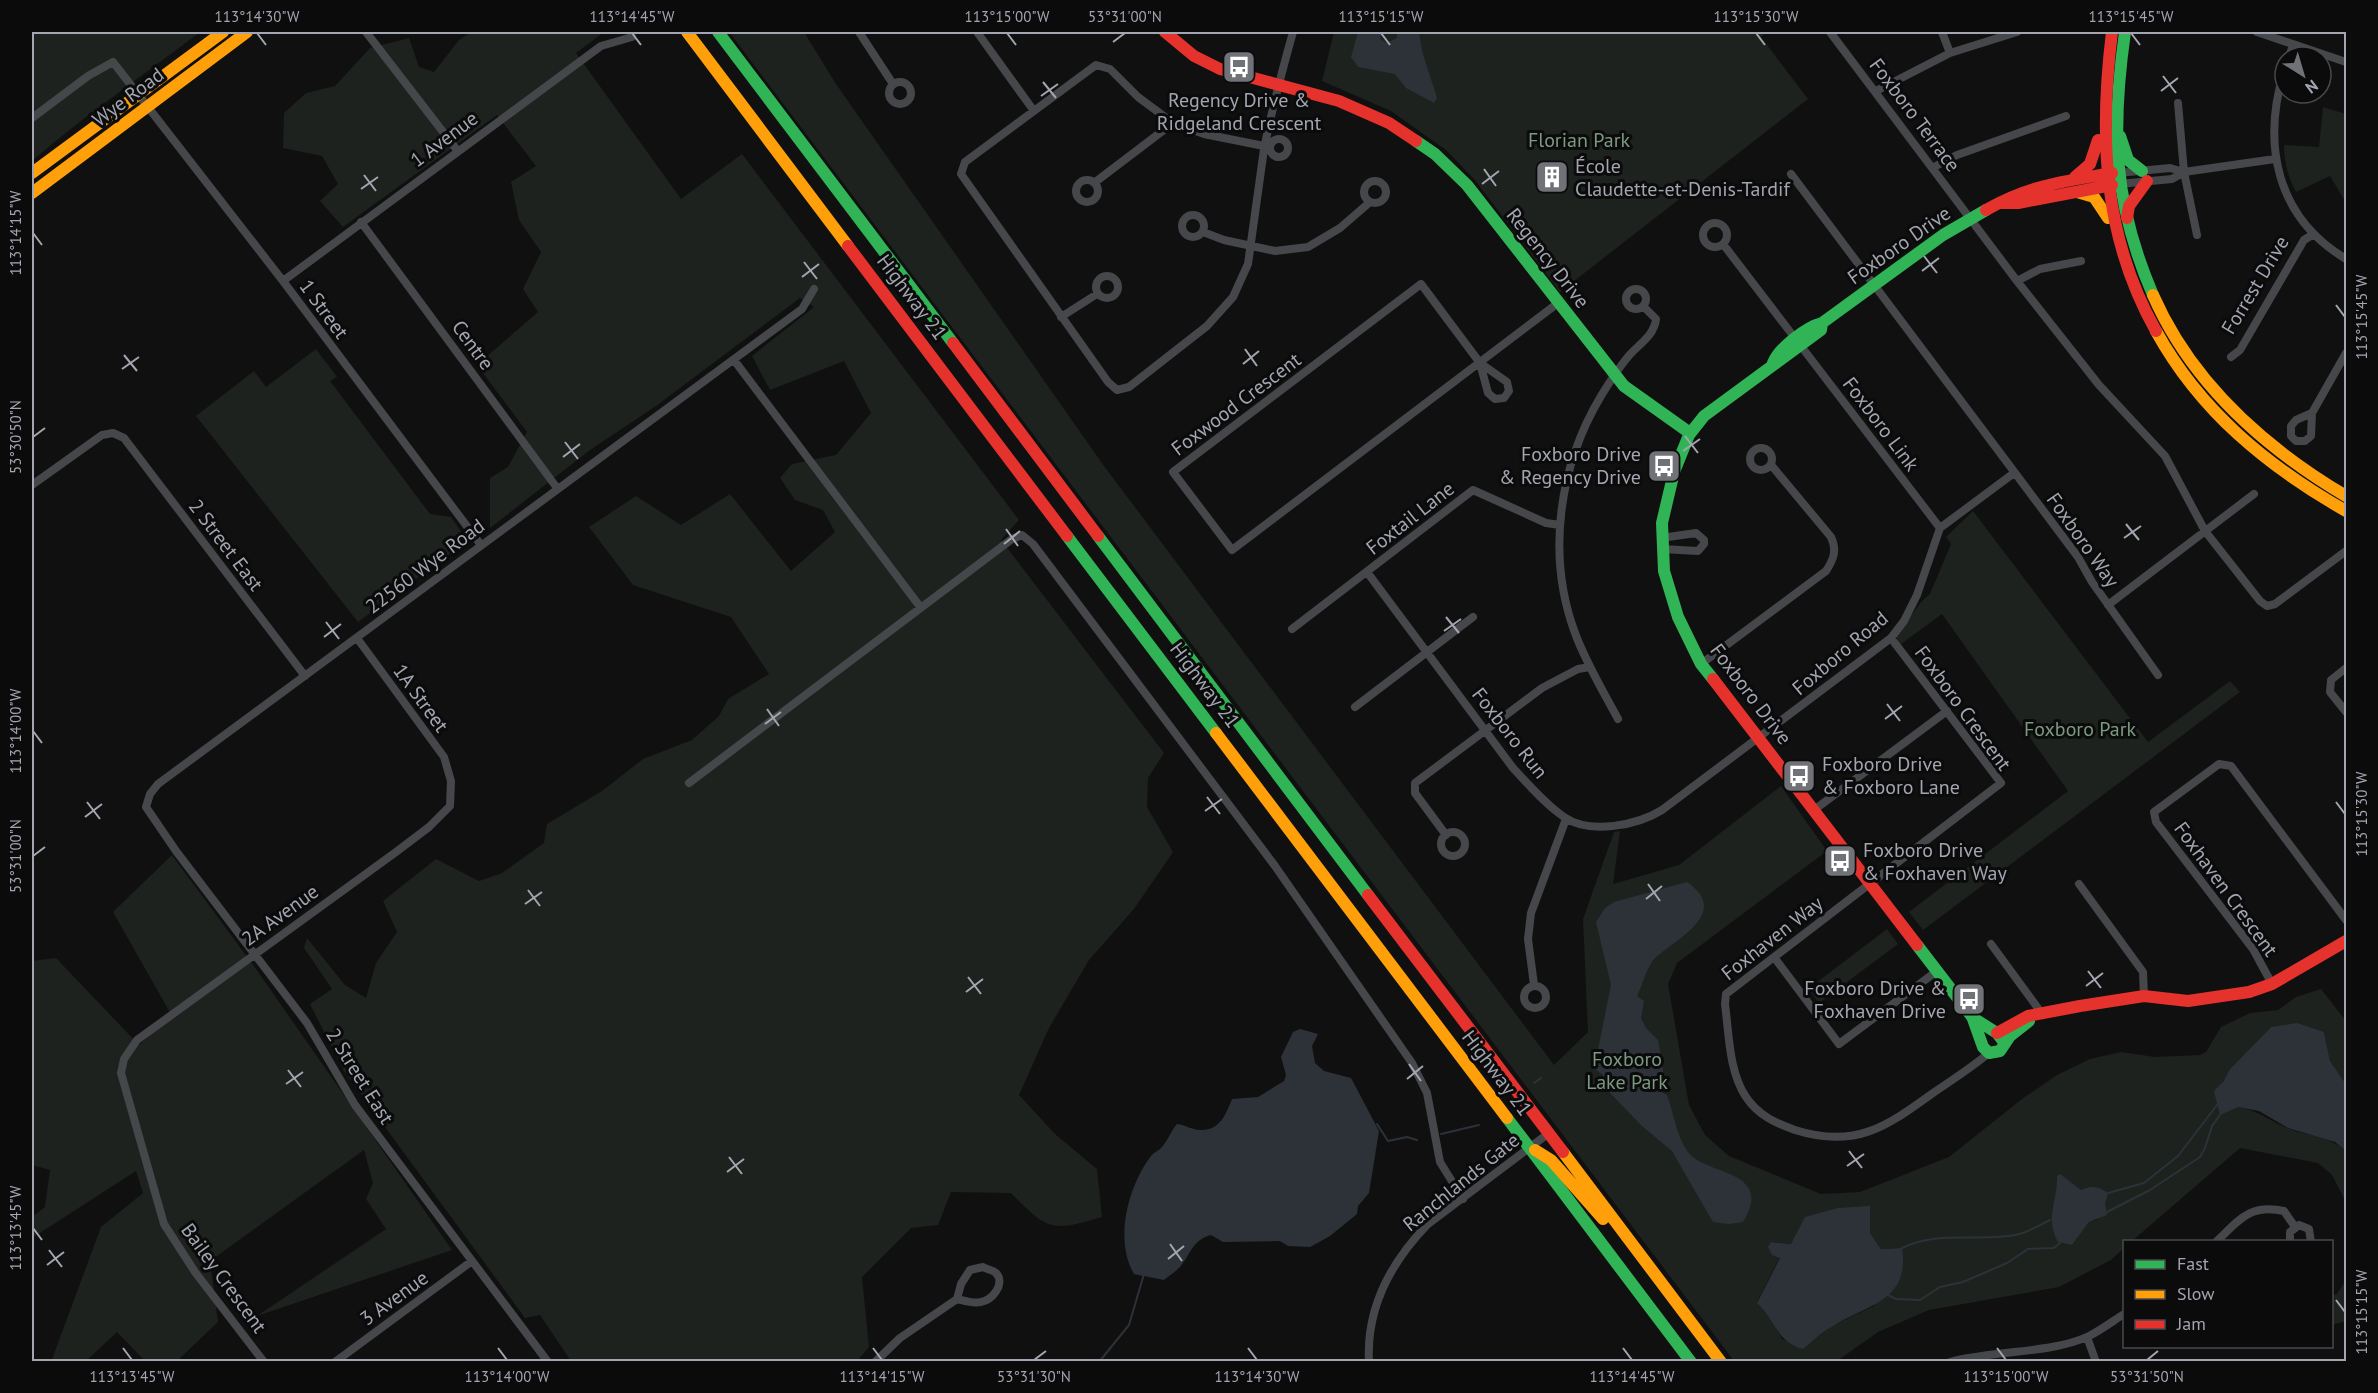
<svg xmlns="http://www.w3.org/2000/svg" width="2378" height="1393" viewBox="0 0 2378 1393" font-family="'PT Sans',sans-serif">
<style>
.green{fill:#1d221e;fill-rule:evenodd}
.water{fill:#2c3238}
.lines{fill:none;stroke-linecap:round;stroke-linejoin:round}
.stream{stroke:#2c3238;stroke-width:2}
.street{stroke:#46474a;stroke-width:8}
.fast{stroke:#30b455;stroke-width:12}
.slow{stroke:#ff9f0a;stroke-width:12}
.jam{stroke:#e5322d;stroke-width:12}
.ticks{fill:none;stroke:#a3a6b0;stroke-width:2}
.labels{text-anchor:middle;stroke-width:6;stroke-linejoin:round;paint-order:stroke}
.street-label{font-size:20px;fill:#a3a6b0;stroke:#0b0b0c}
.poi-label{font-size:20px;fill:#a3a6b0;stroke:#0b0b0c;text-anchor:start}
.park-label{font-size:20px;fill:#7c9981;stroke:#0b0b0c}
.neatline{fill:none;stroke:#a3a6b0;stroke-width:2}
.ticks-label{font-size:15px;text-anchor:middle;fill:#a3a6b0}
</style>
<rect width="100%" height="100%" fill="#101011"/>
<path class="green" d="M32 32H200C144 75 85 115 32 161Z
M471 32H604L576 53 681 199 742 154 1019 520 1001 540 1164 753 1148 778 1147 807 1173 852 1134 909 1089 960 1049 1028 1019 1095 1055 1134 1097 1169 1102 1217C1051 1232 1048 1231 1011 1193L951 1192 938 1225 911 1228 862 1277 869 1347 857 1361H571L540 1315 525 1318 344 1071 310 1004 332 989 304 948 307 938 345 985 366 998 376 963 397 932 383 901 436 859 479 881 502 873 544 843 547 824 602 791 643 759 692 740 719 716 728 699 769 674 731 617 633 585 589 527 636 496 681 525 730 494 791 571 835 532 823 510 795 500 780 478 792 464 836 455 871 413 844 361 770 390 752 356 814 307 800 298 656 406 590 450 490 528V478L508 467 527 432 477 365 538 312 523 289 541 252 519 220 511 182 536 166 497 115 343 227 320 201 338 184 322 156 283 148 284 113 306 93 335 86 370 48 409 38 419 67 434 72 459 40Z
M729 32H804L836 84 1104 466 1554 1065 1588 1032 1583 919 1614 832 1620 831 1613 884 1679 865 1781 786 1827 851 1677 963 1668 984 1689 1105 1705 1135 1729 1156 1821 1194 1860 1192 1949 1157 2022 1099 2057 1075 2090 1059 2121 1052 2155 1057 2200 1055 2206 1052 2221 1027 2250 1013 2278 1010 2296 997 2321 989 2346 1021V1084L2330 1061 2324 1032 2271 1027 2230 1069 2223 1082 2238 1107C2262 1112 2269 1121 2290 1129 2310 1136 2330 1137 2346 1151V1202L2332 1175 2318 1163 2240 1148 2132 1241 2124 1242V1248L2111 1260 2059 1287 1929 1310 1878 1332 1837 1361H1734ZM2073 1185 2081 1190 2099 1219 2089 1222 2072 1245 2058 1242C2052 1214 2045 1200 2073 1185ZM1870 1233 1881 1249 1902 1248 1874 1306 1832 1326 1803 1348 1782 1339 1769 1313 1757 1302 1780 1257 1772 1242 1792 1244Z
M1334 32H1767L1761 37 1808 99 1560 292 1474 179 1446 150 1391 111 1322 81Z
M2323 107 2346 114V203L2330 176 2296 192C2288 177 2284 162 2284 145L2319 147Z
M316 349 337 377 330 381 430 514 451 517 464 536 463 544 358 622 196 416 254 371 266 387Z
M1973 511 2148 742 2230 681 2240 692 1923 930 1909 912 2068 791 1942 614 1901 644 1896 637 1921 602 1930 594 1951 544 1946 537Z
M172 855 256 969 452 1250 257 1316 386 1229 366 1199 373 1183 364 1150 210 1261 218 1322 177 1361H145L117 1332 86 1361 51 1362 101 1227 143 1193 136 1171 32 1238V1217L45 1207 50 1170 32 1165V961L56 958 139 1045 172 1016 113 912Z
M1887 929 1898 944 1819 1003 1808 989Z
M2346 1280V1321L2332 1325V1295L2337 1294Z"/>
<path class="water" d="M1358 32H1382L1380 39 1387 43 1397 38V32H1419L1422 51 1437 98 1434 103 1406 88 1395 74 1358 67 1351 57Z
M1687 882C1731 912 1678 938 1655 958 1647 966 1642 986 1637 996L1644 1001 1641 1018 1646 1028 1658 1040 1666 1087 1661 1092 1667 1095C1674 1114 1676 1135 1688 1152 1706 1176 1775 1169 1743 1222L1729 1224 1713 1222 1672 1151 1642 1126 1609 1092 1602 1074 1592 1067 1596 1060 1611 985 1596 922 1605 908 1614 902Z
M2297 1023 2324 1032 2330 1061 2346 1084V1151L2335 1142 2288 1128 2259 1111 2238 1107 2220 1115 2214 1091 2223 1082 2230 1069 2271 1027Z
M1300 1029 1318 1034 1312 1046 1315 1063 1324 1071 1351 1078 1379 1131 1369 1193 1358 1206 1357 1214 1330 1236 1310 1247 1288 1246 1280 1241 1223 1242 1211 1235C1192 1240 1191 1254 1180 1267 1175 1272 1169 1276 1164 1280L1134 1274C1114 1240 1128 1186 1151 1156 1154 1152 1159 1151 1162 1147 1168 1140 1171 1131 1177 1124 1185 1125 1193 1130 1200 1130 1220 1131 1226 1114 1232 1099L1258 1097 1284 1081 1286 1075 1281 1057 1293 1032Z
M2060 1174 2081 1190C2092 1185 2098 1186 2108 1193L2105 1204 2107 1215 2089 1222 2072 1245 2058 1242C2044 1215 2058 1203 2057 1176Z
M1870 1206V1233L1881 1249 1902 1248C1910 1301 1869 1304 1833 1326 1822 1332 1813 1341 1803 1349 1776 1342 1776 1320 1757 1303L1780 1258 1772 1255 1768 1247 1771 1242 1791 1244 1805 1217 1838 1208Z"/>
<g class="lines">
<path class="stream" d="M1534 1083 1541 1078
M1377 1124 1388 1141 1407 1137 1417 1140
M1441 1134 1479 1125
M2108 1193 2144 1183 2178 1156 2217 1105
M2107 1212 2150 1190 2200 1157 2205 1148 2212 1126 2220 1115
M1902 1248C1939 1230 1977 1242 2016 1235 2027 1233 2040 1225 2050 1220
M1888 1295 1896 1299 1920 1300 1940 1287 1963 1282 2007 1263 2028 1249 2054 1248 2061 1242
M1099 1362 1129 1325 1144 1274"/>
<path class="street" d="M366 32 457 150
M859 32 893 84
M977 32 1034 111
M1830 32 2017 281 2099 385 2165 456 2205 531 2260 601 2267 606 2275 604 2346 551
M1942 32 1950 53
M2257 32 2346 62
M2289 57 2293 45
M2285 68C2261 144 2276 217 2346 259
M889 93a11 11 0 1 1 22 0a11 11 0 1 1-22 0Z
M1876 91 1950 53 2017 32
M2178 103 2184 172 2197 235
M32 118 88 76 113 62 283 281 481 545
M1270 148a9 9 0 1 1 18 0a9 9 0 1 1-18 0Z
M1270 147 1264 146 1204 134 1173 123 1138 97 1110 69 1096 65 965 162 961 174 1108 382 1117 390 1129 387 1207 326 1233 297 1248 264 1264 149C1272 109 1282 71 1293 32
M1934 167 1957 155 2066 116
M2118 173 2170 168 2184 172
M1791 174 2078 557 2092 582 2158 675
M1076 191a11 11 0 1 1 22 0a11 11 0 1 1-22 0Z
M1364 192a11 11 0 1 1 22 0a11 11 0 1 1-22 0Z
M1094 183 1173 123
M2119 184 2172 179 2184 172 2275 159
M1182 226a11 11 0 1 1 22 0a11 11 0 1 1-22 0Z
M361 222 557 488
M1703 235a12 12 0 1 1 24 0a12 12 0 1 1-24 0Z
M1203 232 1224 240 1275 251 1308 247 1340 228 1370 202
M1723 244 1940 528
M1096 287a11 11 0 1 1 22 0a11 11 0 1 1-22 0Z
M283 281 601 46 632 37
M2017 281 2040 269 2081 261
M1626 299a10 10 0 1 1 20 0a10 10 0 1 1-20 0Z
M1061 317 1097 294
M2231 357 2240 350 2304 240 2312 235
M734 360 921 608
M1480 363 1488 393 1495 399 1504 398 1509 391 1507 382 1480 363 1421 284 1173 472 1232 550 1558 303
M2312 413 2311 436 2305 441H2296L2291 436V426L2296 420 2312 413 2346 353
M1750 459a11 11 0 1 1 22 0a11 11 0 1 1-22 0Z
M32 485 102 435 113 433 124 438 305 676
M1661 538 1696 533 1704 540V544L1698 551 1662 549
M1367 572 1513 768C1529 785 1545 804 1564 817 1590 835 1638 825 1662 810L1891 638 1904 621 1917 595 1940 528 2014 473
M2108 605 2254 494
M1292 629 1473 490 1546 523 1560 525
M1891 638 2001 783 1726 994 1725 1004C1729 1034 1729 1072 1746 1097 1758 1115 1775 1123 1795 1130 1855 1149 1886 1127 1933 1093 1952 1080 1971 1068 1989 1053
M1701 664 1826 571C1834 559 1837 550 1831 537L1772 466
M2346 668 2331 680 2330 692 2346 712
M1355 707 1473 617
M1618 719C1603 691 1586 663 1575 633 1546 555 1559 466 1601 396 1609 383 1617 370 1627 358 1637 345 1654 337 1656 319L1643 306
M689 783 1012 539 1022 535 1033 544 1275 866 1412 1063 1427 1093 1440 1162 1463 1199
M1814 810 1947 711
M1441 844a12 12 0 1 1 24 0a12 12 0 1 1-24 0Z
M1446 835 1415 793V783L1542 688 1578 669 1590 667
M2079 884 2143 972 2144 996
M1991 944 2043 1015
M1774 957 1839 1044 1937 971
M2272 984 2253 949 2156 822 2154 812 2219 764 2231 766 2346 920
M1534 985 1528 939 1531 913 1566 819
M1524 997a11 11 0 1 1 22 0a11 11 0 1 1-22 0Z
M2216 1242C2240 1219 2250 1204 2284 1211L2295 1227
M2290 1242V1232L2299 1225 2309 1229 2311 1242
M983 1267C986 1269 993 1270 996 1273 1006 1284 992 1300 981 1302 974 1304 965 1301 957 1299L961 1284 970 1270Z
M2087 1337 2096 1362
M264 1362 195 1272 164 1224 121 1073 124 1059 137 1040 396 852 429 827 450 806 451 781 444 757 357 638
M335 1362 472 1261
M548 1362 355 1105 307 1023 176 851 146 807 150 794 158 784 802 309 814 289
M875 1362 900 1338 957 1299
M1369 1362C1366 1308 1391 1262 1428 1224L1549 1133
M1950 1362C1993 1350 2051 1354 2089 1336 2101 1330 2113 1321 2124 1314"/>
<path class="fast" d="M718 32 953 343
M2125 32C2111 131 2113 202 2153 295
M2120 136 2128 160 2142 171
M1416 141 1435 154 1467 185 1624 386 1690 433
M1773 363C1779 348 1806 327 1822 323L1943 235 1986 210
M1067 536 1216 733
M1098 536 1368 895
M1713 679 1701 664 1678 617 1664 571 1662 523 1674 472 1689 435 1704 416 1821 330 1822 323
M1917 945 1973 1018 1997 1033 2004 1042
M1973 1019 1983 1047 1989 1053 2000 1051 2010 1036 2029 1021
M1507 1118 1691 1362"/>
<path class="slow" d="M687 32 848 246
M32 173 223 32
M2077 192 2094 197 2108 218
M32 193 247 32
M2153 295C2192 384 2265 448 2346 496
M2156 331C2200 411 2267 466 2346 511
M1216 733 1507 1118
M1535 1150 1551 1160 1603 1219
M1563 1152 1721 1362"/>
<path class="jam" d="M1165 32 1194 56 1220 69 1339 101 1389 123 1416 141
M2112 32C2099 137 2103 237 2156 331
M2075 177 2090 164 2098 140
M2001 203H2018L2112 185
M1986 210C2030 185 2062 182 2112 173
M2127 218 2129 206 2147 181
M848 246 1067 536
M953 343 1098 536
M1713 679 1917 945
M1368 895 1563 1152
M1997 1033 2028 1016 2080 1006 2144 996 2188 1001 2249 992 2272 984 2346 941"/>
</g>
<path class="ticks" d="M257 33 266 45M632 33 641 45M1007 33 1016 45M1381 33 1390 45M1756 33 1765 45M2131 33 2140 45M1113 42 1125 33M2163 76 2176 93M1043 82 1056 98M2161 91 2178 78M1041 96 1058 84M1484 169 1496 186M364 175 376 191M1482 184 1499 171M361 189 378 177M33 233 42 245M1924 256 1937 273M804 262 817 279M1922 271 1939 258M802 277 819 264M2336 305 2345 317M1245 349 1257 366M124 355 137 371M1243 364 1259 351M122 369 139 357M1685 436 1698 453M33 437 45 428M565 442 578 459M1683 451 1700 439M563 457 580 444M2126 524 2139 540M1006 529 1018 546M2124 538 2141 526M1004 544 1020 531M1446 617 1459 633M326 622 339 639M1444 631 1461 619M324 637 341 624M1887 704 1900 721M767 709 779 726M1885 719 1902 706M765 724 781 712M33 731 42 743M1207 797 1220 814M87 802 100 819M2336 802 2345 814M1205 811 1222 799M85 817 102 804M33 856 45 847M1648 884 1660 901M528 890 540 906M1646 899 1662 886M525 904 542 892M2088 971 2101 988M968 977 981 994M2086 986 2103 973M966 992 983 979M1409 1064 1421 1081M288 1070 301 1087M1407 1079 1423 1066M286 1084 303 1072M1849 1151 1862 1168M729 1157 742 1174M1847 1166 1864 1154M727 1172 744 1159M33 1228 42 1240M1170 1244 1182 1261M49 1250 62 1267M1168 1259 1184 1246M47 1265 64 1252M2336 1300 2345 1312M123 1348 132 1360M498 1348 507 1360M873 1348 882 1360M1248 1348 1257 1360M1623 1348 1632 1360M1997 1348 2006 1360M1034 1360 1046 1351M2147 1360 2158 1351"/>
<defs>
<symbol id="bus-square" viewBox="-11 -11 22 22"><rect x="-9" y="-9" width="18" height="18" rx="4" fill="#707278" stroke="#0b0b0c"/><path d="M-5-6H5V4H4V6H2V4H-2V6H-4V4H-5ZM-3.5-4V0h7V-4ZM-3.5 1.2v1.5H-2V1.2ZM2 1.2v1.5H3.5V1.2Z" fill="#fff"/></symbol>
<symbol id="building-square" viewBox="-11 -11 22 22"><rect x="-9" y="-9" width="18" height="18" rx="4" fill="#707278" stroke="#0b0b0c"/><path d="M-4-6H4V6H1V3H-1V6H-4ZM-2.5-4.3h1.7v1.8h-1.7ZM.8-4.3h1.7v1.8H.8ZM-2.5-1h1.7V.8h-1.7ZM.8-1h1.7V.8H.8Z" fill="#fff"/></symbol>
</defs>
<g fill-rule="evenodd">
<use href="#bus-square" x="1220" y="48" width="38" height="38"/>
<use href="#building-square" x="1533" y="158" width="38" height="38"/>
<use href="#bus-square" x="1645" y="447" width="38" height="38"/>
<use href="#bus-square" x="1780" y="757" width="38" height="38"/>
<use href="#bus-square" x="1821" y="842" width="38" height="38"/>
<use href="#bus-square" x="1950" y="980" width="38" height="38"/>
</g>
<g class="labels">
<g class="street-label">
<text transform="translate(128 97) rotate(-37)" y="7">Wye Road</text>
<text transform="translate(1915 115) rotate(53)" y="7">Foxboro Terrace</text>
<text transform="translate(444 139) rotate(-37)" y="7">1 Avenue</text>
<text transform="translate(1899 245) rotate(-35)" y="7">Foxboro Drive</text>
<text transform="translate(1548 258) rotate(52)" y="7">Regency Drive</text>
<text transform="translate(2255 285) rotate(-59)" y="7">Forrest Drive</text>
<text transform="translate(912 297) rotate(53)" y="7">Highway 21</text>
<text transform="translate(324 309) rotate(54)" y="7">1 Street</text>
<text transform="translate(473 345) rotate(54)" y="7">Centre</text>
<text transform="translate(1236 404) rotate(-37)" y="7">Foxwood Crescent</text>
<text transform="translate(1881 424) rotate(53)" y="7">Foxboro Link</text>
<text transform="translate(1410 518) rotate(-38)" y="7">Foxtail Lane</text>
<text transform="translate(2083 540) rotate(55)" y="7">Foxboro Way</text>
<text transform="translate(226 545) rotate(53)" y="7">2 Street East</text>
<text transform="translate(425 566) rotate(-37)" y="7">22560 Wye Road</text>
<text transform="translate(1840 653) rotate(-40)" y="7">Foxboro Road</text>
<text transform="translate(1205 685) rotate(53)" y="7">Highway 21</text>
<text transform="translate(1751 694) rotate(53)" y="7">Foxboro Drive</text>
<text transform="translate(421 698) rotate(54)" y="7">1A Street</text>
<text transform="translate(1963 708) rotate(54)" y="7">Foxboro Crescent</text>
<text transform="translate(1510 733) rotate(52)" y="7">Foxboro Run</text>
<text transform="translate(2226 889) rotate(54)" y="7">Foxhaven Crescent</text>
<text transform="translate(280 915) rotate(-36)" y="7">2A Avenue</text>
<text transform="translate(1772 938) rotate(-38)" y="7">Foxhaven Way</text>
<text transform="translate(1497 1073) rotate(53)" y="7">Highway 21</text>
<text transform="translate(360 1076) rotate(58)" y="7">2 Street East</text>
<text transform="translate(1461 1182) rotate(-39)" y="7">Ranchlands Gate</text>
<text transform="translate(224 1278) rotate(54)" y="7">Bailey Crescent</text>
<text transform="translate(394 1298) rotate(-36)" y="7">3 Avenue</text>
</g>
<g class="poi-label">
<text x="1239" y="107" text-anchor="middle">Regency Drive &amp;<tspan x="1239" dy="23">Ridgeland Crescent</tspan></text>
<text x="1575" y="173">École<tspan x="1575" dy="23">Claudette-et-Denis-Tardif</tspan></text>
<text x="1641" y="461" text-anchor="end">Foxboro Drive<tspan x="1641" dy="23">&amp; Regency Drive</tspan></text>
<text x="1822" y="771">Foxboro Drive<tspan x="1822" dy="23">&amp; Foxboro Lane</tspan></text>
<text x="1863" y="857">Foxboro Drive<tspan x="1863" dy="23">&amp; Foxhaven Way</tspan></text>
<text x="1946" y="995" text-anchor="end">Foxboro Drive &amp;<tspan x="1946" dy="23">Foxhaven Drive</tspan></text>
</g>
<g class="park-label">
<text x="1579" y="147">Florian Park</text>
<text x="2080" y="736">Foxboro Park</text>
<text x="1627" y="1066">Foxboro<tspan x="1627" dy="23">Lake Park</tspan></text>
</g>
</g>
<rect width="2378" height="1393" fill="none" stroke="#0b0b0c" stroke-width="66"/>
<rect x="2123" y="1240" width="210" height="108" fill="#0b0b0c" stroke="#48494e" stroke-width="1.5"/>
<rect x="2135" y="1260" width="30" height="9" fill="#30b455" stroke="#48494e" stroke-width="1.5"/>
<text x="2177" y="1270" font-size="18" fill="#a3a6b0">Fast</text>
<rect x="2135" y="1290" width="30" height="9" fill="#ff9f0a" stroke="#48494e" stroke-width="1.5"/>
<text x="2177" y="1300" font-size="18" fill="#a3a6b0">Slow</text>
<rect x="2135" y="1320" width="30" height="9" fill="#e5322d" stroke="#48494e" stroke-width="1.5"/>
<text x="2177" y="1330" font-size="18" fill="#a3a6b0">Jam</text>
<g transform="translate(2303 75) rotate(143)"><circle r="28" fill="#0b0b0c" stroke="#48494e" stroke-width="1.5"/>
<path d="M0-4.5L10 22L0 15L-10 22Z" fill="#707278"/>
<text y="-9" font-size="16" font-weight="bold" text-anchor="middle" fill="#a3a6b0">N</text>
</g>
<rect x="33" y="33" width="2312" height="1327" class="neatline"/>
<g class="ticks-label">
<text x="257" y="22">113°14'30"W</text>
<text x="632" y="22">113°14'45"W</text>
<text x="1007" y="22">113°15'00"W</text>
<text x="1125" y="22">53°31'00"N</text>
<text x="1381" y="22">113°15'15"W</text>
<text x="1756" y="22">113°15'30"W</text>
<text x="2131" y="22">113°15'45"W</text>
<text transform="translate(16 233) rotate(-90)" y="5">113°14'15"W</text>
<text transform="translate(2362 317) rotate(-90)" y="5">113°15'45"W</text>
<text transform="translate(16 437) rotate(-90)" y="5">53°30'50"N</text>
<text transform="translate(16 731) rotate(-90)" y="5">113°14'00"W</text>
<text transform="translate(2362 814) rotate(-90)" y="5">113°15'30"W</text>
<text transform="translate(16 856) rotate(-90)" y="5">53°31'00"N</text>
<text transform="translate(16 1228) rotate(-90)" y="5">113°13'45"W</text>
<text transform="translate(2362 1312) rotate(-90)" y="5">113°15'15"W</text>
<text x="132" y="1382">113°13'45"W</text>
<text x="507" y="1382">113°14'00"W</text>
<text x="882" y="1382">113°14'15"W</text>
<text x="1034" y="1382">53°31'30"N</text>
<text x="1257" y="1382">113°14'30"W</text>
<text x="1632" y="1382">113°14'45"W</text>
<text x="2006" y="1382">113°15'00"W</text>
<text x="2147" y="1382">53°31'50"N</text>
</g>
</svg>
